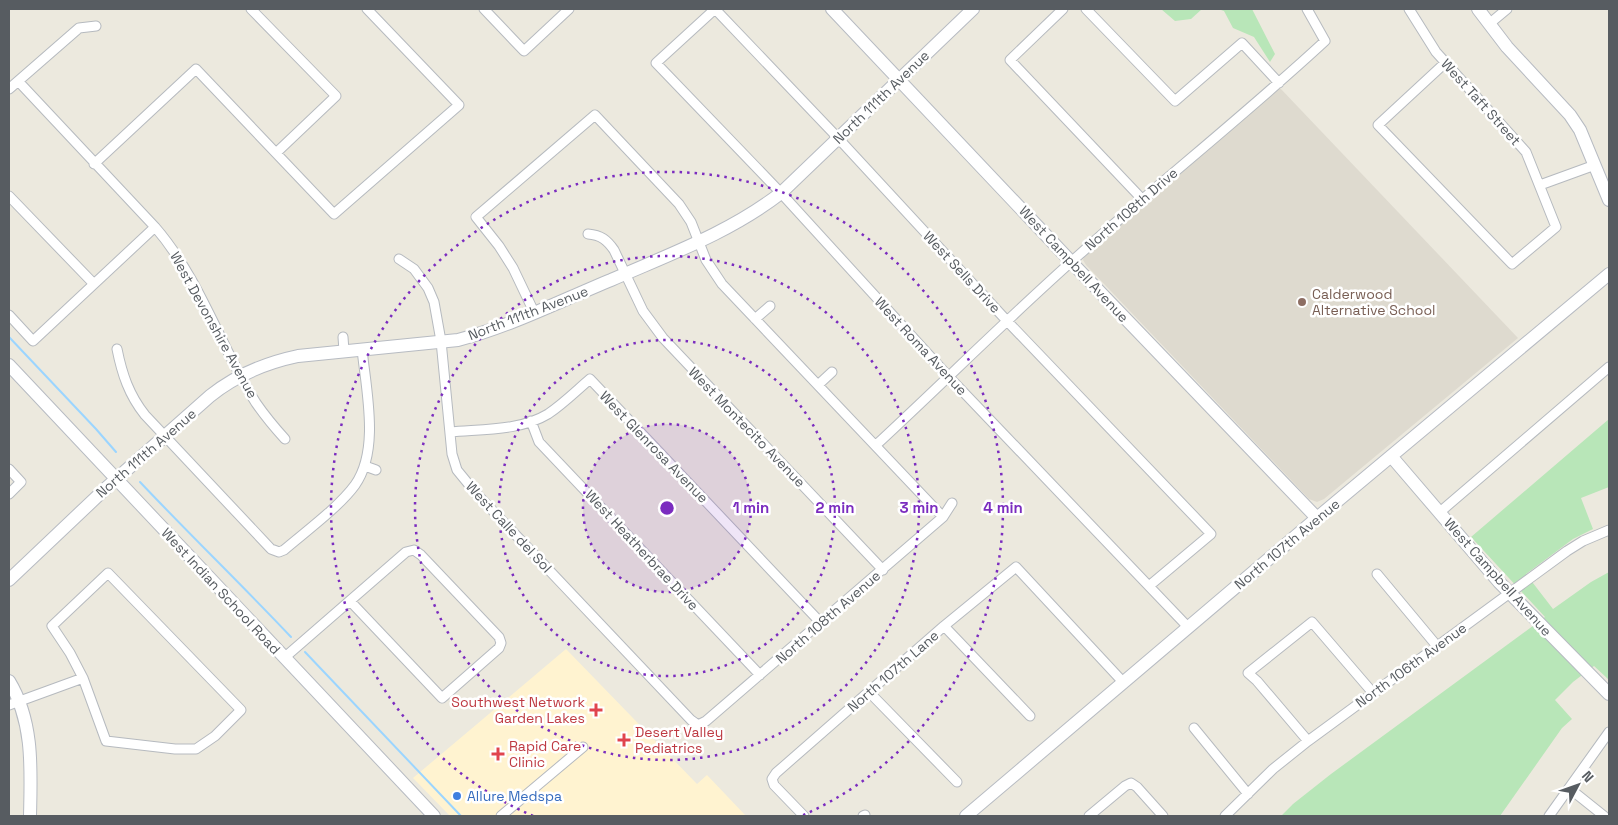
<svg xmlns="http://www.w3.org/2000/svg" width="1618" height="825" viewBox="0 0 1618 825" font-family="'Space Grotesk',sans-serif">
<style>
.commercial{fill:#fff3d0}
.education{fill:#dedacf}
.green{fill:#b8e6b8}
.lines{fill:none;stroke-linecap:round;stroke-linejoin:round}
.stream{stroke:#9bd5ff;stroke-width:2}
.street-casing{stroke:#b6babf;stroke-width:11}
.secondary-casing{stroke:#b7bbc2;stroke-width:14}
.street{stroke:#fff;stroke-width:9}
.secondary{stroke:#fff;stroke-width:12}
.ring{fill:none;stroke:#7b2cbf;stroke-width:2.5;stroke-dasharray:2.5 5}
.education-dot{fill:#8d6e63;stroke:#fff;stroke-width:2}
.health-dot{fill:#e0444e;stroke:#fff;stroke-width:2}
.shop-dot{fill:#3f7fe0;stroke:#fff;stroke-width:2}
.labels{text-anchor:middle;stroke-width:5;stroke-linejoin:round;paint-order:stroke}
.street-label{font-size:14px;fill:#575c61;stroke:#fff}
.education-label{font-size:14px;fill:#785e54;stroke:#fff;text-anchor:start}
.health-label{font-size:14px;fill:#be3a42;stroke:#fff;text-anchor:start}
.shop-label{font-size:14px;fill:#366cbe;stroke:#fff;text-anchor:start}
.centre{fill:#7b2cbf;stroke:#fff;stroke-width:2.5}
.ring-label{font-size:15px;text-anchor:middle;font-weight:bold;fill:#7b2cbf;stroke:#fff;stroke-width:5;stroke-linejoin:round;paint-order:stroke}
</style>
<rect width="100%" height="100%" fill="#ece9de"/>
<path class="commercial" d="M566 649 697 784 707 775 746 816H450L413 778Z"/>
<path class="education" d="M1280 88 1518 338 1324 499 1317 502 1309 499 1086 265 1083 260 1084 257Z"/>
<path class="green" d="M1161 9H1202L1191 19 1175 21Z
M1218 9H1252L1275 54 1270 62 1254 37 1233 28 1224 11Z
M1609 419V487L1581 498 1593 529 1573 539 1526 574 1553 609 1591 582 1609 572V678L1608 679 1594 666 1573 682 1555 700 1572 719 1562 728 1500 816H1281L1293 804 1331 774 1545 617 1471 537Z"/>
<g class="lines">
<path class="stream" d="M9 337 96 429 116 452
M140 482C190 535 242 585 291 637
M305 652 461 816"/>
<defs>
<path id="street" d="M251 9 336 96 276 153
M484 9 524 51 569 9
M715 9 656 63 781 193 949 377 1188 627
M715 9 838 138 1008 322 1211 534 1149 586
M1063 9 1010 60 1142 199
M1086 9 1175 101 1242 43 1279 83
M1409 9 1436 52 1526 152 1556 227 1512 264 1378 125 1445 63
M1489 24 1507 9
M18 81 155 227C200 279 220 346 256 403 265 416 275 428 285 439
M9 89 79 28 96 26
M94 164 196 69 334 214 459 105 367 9
M1540 185 1595 165
M9 196 94 284
M588 234C601 235 607 240 614 250L643 311 663 338 883 570
M399 259 414 269 428 288 434 302 441 341 452 454 457 470 475 492 691 720 698 725 706 721 943 517 952 503
M534 312 513 268 499 246 476 217 595 115 679 204 691 222 706 260 722 284 943 517
M9 315 33 341 155 227
M755 319 770 306
M343 337 344 351
M117 349C122 374 129 395 145 415L271 549 279 552 284 550C305 532 339 507 355 485 380 450 366 390 362 349
M818 385 832 372
M531 421 539 442 760 675
M450 432C482 429 520 431 548 414 563 404 576 391 590 379L821 623
M876 445C944 382 1010 316 1080 254 1160 182 1245 115 1325 41L1307 9
M365 466 376 470
M9 469 21 482 9 494
M1440 512 1609 367
M108 573 241 710 215 736 196 749H175L106 741 83 678 70 653 52 626Z
M1377 574 1437 646
M944 626 1030 716
M284 658 406 552 414 550 421 555 499 637 501 643 499 648 442 698 350 601
M869 692 957 782
M9 705 83 678
M1194 728 1248 794
M1308 741 1257 681 1248 673 1312 622 1373 693
M1569 788 1604 816
M501 816 583 747
M804 816 774 785 772 779 776 773 944 626 1016 567 1123 682
M863 816 865 815
M1089 816 1125 786 1131 783 1137 787 1163 816
M1225 816 1273 769 1308 741 1567 551 1583 541 1609 530
M1549 816 1609 732"/>
<path id="secondary" d="M832 9 1076 267 1317 518
M1478 9 1507 47 1570 115 1580 130 1609 200
M9 365 434 816
M1391 456 1499 582 1609 694
M9 580 105 489 210 396C236 375 265 363 298 356L458 340C511 326 560 301 611 280 670 254 729 233 781 193L973 9
M9 681C34 722 31 770 30 816
M966 816 1317 518 1609 274"/>
</defs>
<use href="#street" class="street-casing"/>
<use href="#secondary" class="secondary-casing"/>
<use href="#street" class="street"/>
<use href="#secondary" class="secondary"/>
</g>
<circle cx="667" cy="508" r="84" fill="#7b2cbf" fill-opacity=".12"/>
<g class="ring">
<circle cx="667" cy="508" r="84"/>
<circle cx="667" cy="508" r="168"/>
<circle cx="667" cy="508" r="252"/>
<path d="M533 816A336 336 0 1 1 801 816"/>
</g>
<circle class="education-dot" cx="1302" cy="302" r="5"/>
<g class="health-dot">
<path d="M593.5 702.5h5v5h5v5h-5v5h-5v-5h-5v-5h5z"/>
<path d="M621.5 732.5h5v5h5v5h-5v5h-5v-5h-5v-5h5z"/>
<path d="M495.5 746.5h5v5h5v5h-5v5h-5v-5h-5v-5h5z"/>
</g>
<circle class="shop-dot" cx="457" cy="796" r="5"/>
<g class="labels">
<g class="street-label">
<text transform="translate(881 97) rotate(-44)" y="5">North 111th Avenue</text>
<text transform="translate(1481 102) rotate(48)" y="5">West Taft Street</text>
<text transform="translate(1131 209) rotate(-41)" y="5">North 108th Drive</text>
<text transform="translate(1074 264) rotate(47)" y="5">West Campbell Avenue</text>
<text transform="translate(962 272) rotate(47)" y="5">West Sells Drive</text>
<text transform="translate(528 313) rotate(-21)" y="5">North 111th Avenue</text>
<text transform="translate(214 325) rotate(61)" y="5">West Devonshire Avenue</text>
<text transform="translate(921 346) rotate(47)" y="5">West Roma Avenue</text>
<text transform="translate(747 427) rotate(46)" y="5">West Montecito Avenue</text>
<text transform="translate(654 447) rotate(46)" y="5">West Glenrosa Avenue</text>
<text transform="translate(146 453) rotate(-41)" y="5">North 111th Avenue</text>
<text transform="translate(509 527) rotate(47)" y="5">West Calle del Sol</text>
<text transform="translate(1287 544) rotate(-40)" y="5">North 107th Avenue</text>
<text transform="translate(642 550) rotate(47)" y="5">West Heatherbrae Drive</text>
<text transform="translate(1498 577) rotate(48)" y="5">West Campbell Avenue</text>
<text transform="translate(221 591) rotate(47)" y="5">West Indian School Road</text>
<text transform="translate(828 617) rotate(-41)" y="5">North 108th Avenue</text>
<text transform="translate(1411 665) rotate(-36)" y="5">North 106th Avenue</text>
<text transform="translate(893 671) rotate(-41)" y="5">North 107th Lane</text>
</g>
<g class="education-label">
<text x="1312" y="299">Calderwood<tspan x="1312" dy="16">Alternative School</tspan></text>
</g>
<g class="health-label">
<text x="585" y="707" text-anchor="end">Southwest Network<tspan x="585" dy="16">Garden Lakes</tspan></text>
<text x="635" y="737">Desert Valley<tspan x="635" dy="16">Pediatrics</tspan></text>
<text x="509" y="751">Rapid Care<tspan x="509" dy="16">Clinic</tspan></text>
</g>
<g class="shop-label">
<text x="467" y="801">Allure Medspa</text>
</g>
</g>
<circle cx="667" cy="508" r="8" class="centre"/>
<g class="ring-label">
<text x="751" y="513">1 min</text>
<text x="835" y="513">2 min</text>
<text x="919" y="513">3 min</text>
<text x="1003" y="513">4 min</text>
</g>
<rect width="1618" height="825" fill="none" stroke="#575c61" stroke-width="20"/>
<g transform="translate(1578 785) rotate(49)" stroke="#ffffff" stroke-width="4" paint-order="stroke">
<path d="M0-4L9 19L0 12L-9 19Z" fill="#575c61"/>
<text y="-8" font-size="14" font-weight="bold" text-anchor="middle" fill="#575c61">N</text>
</g>
</svg>
